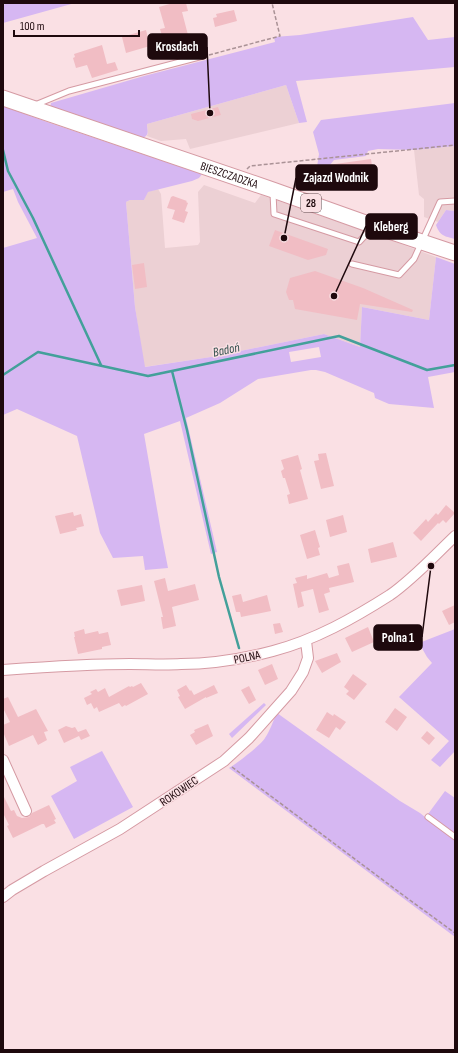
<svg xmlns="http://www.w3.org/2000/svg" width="458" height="1053" viewBox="0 0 458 1053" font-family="'Sofia Sans Condensed',sans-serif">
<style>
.built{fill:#ecd0d4}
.green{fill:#d6b7f2;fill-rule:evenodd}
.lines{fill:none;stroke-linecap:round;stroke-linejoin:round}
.stream{stroke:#43a09a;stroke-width:2.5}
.building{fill:#f1bdc4}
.lane-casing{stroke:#d59aa3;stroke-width:7}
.street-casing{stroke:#d59aa3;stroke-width:12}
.primary-casing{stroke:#d59aa3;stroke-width:17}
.path{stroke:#aa9296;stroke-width:1.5;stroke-dasharray:4 2;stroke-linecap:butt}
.lane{stroke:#fff;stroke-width:5}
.street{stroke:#fff;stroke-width:10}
.primary{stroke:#fff;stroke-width:15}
.labels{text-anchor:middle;stroke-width:3;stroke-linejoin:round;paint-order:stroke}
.shield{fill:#fae0e4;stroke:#604a4e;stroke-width:1}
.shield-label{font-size:11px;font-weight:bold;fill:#1e090d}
.street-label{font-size:12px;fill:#1e090d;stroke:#fae0e4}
.water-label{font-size:13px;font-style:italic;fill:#304e4b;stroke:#fae0e4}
.leader{fill:none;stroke:#1e090d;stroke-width:1.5}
.callout-dot{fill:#1e090d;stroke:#fae0e4;stroke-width:1.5}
.callout{fill:#1e090d;stroke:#1e090d;stroke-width:1.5}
.callout-label{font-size:13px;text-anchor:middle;font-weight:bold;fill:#fff}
</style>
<rect width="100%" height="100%" fill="#fae0e4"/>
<path class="built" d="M286 85 299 123 190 149 186 139 161 141 147 136 148 133 147 124Z
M455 146V211L446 210 438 222 424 217V199L419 195 414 150Z
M204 185 255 203 261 195 382 237 436 257 429 320 362 307 360 347 324 334 211 357 144 367 135 307 126 202 130 200H144L147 192 158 189 161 194 165 248 198 245 200 242 198 192Z"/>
<path class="green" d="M8 3H75L3 23V5Z
M413 17 428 40 455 37V67L296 81 307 122 299 123 286 85 147 124C147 130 150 135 143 138L50 108 51 103 144 76 275 42 274 37 300 35Z
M455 103V146L414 150 378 149 368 151 366 156 334 160 324 172 317 167 319 154 313 132 321 120Z
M3 106 47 122 202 174 199 178 192 181 148 192 144 200H130L126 202 135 307 145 367 211 357 324 334 360 347 362 307 429 320 436 257 455 264V372L428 377 434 408 389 404 375 398 374 393 325 372 316 370H311L258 379 220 403 186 418 217 552 211 554 180 421 144 434 161 532 168 568 145 570 143 556 113 558 100 533 77 436 17 409 3 415V248L37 238 18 202 13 189 3 192ZM319 347 321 357 291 362 289 352Z
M446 210 455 211V239C444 236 440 236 436 225Z
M455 629V751L440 767 431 760 449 741 399 697 432 663 427 657 419 643Z
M264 703 266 705 232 738 229 734Z
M277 713 400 801 420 813 455 841V937L229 768C235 765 262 744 265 738 270 731 273 721 277 713Z
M102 751 133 807 74 839 51 796 77 781 70 767Z
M445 791 455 798V835L428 814Z"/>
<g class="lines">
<path class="stream" d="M3 150 8 171 33 218 101 365
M172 371 187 430 219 577 239 648
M3 375 38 352 148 376 339 336 427 370 455 365"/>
</g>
<path class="building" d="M173 3H186L188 11 182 12 188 35 164 42 160 29 165 28 159 7Z
M234 10 237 21 215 27 213 18 217 17 216 14Z
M146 30 150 46 126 53 122 37Z
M102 45 107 64 115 62 118 70 92 78 87 65 76 68 73 58 75 57 74 54Z
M218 107 221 115 198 121 192 119 191 114Z
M371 159 374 180 328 165Z
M173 196 187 201 186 202 188 203 185 211 188 212 184 223 172 219 175 210 167 208 171 197Z
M275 230 328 249 326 255 308 260 269 246Z
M144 263 147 287 135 289 132 265Z
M315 271 363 288 413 310 412 312 360 304 357 320 295 309 293 300H289L286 292 290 278Z
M326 453 334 486 321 489 314 461 319 460 318 454Z
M298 455 302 469 300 470 308 499 289 504 287 495 290 494 285 478H283L281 471 284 469 281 460Z
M446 505 455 513 446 523 443 520 439 524 438 523 421 541 413 533 426 519 428 522 436 513 438 515Z
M73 512 74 516 81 514 84 526 76 528 77 530 60 534 55 516Z
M343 515 347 532 330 537 326 520Z
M315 530 320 547 318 548 320 555 307 559 300 535Z
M393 542 397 557 371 563 368 549Z
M349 563 354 582 329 588 330 592 324 594 329 610 319 613 313 589 301 592 304 606 298 608 293 584 297 583 295 578 307 575V579L327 573 329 578 339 575 337 566Z
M165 578 168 591 195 584 199 600 172 607 176 626 163 629 161 617H163L154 581Z
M142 585 145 601 121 606 117 590Z
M241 594 243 602 267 595 271 611 241 617 240 612H236L232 596Z
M455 605V622L449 625 442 611Z
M280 623 283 632 275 634 273 624Z
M368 627 374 642 352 652 345 638Z
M84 629 85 634 98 631 99 634 108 632 111 645 102 647V649L78 654 74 637H75L74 632Z
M337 653 341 662 322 673 315 661Z
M272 664 278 679 265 685 258 670Z
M353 674 367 684 354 700 346 694 349 691 344 687Z
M141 683 148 694 126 706 125 705 122 707 119 703 99 712 97 707 94 709 91 703 87 705 84 698 92 694 90 692 96 689 98 692 105 688 109 697 129 686 130 687 132 686 133 687Z
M186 685 190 691 191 690 194 695 214 685 218 693 206 698V697L185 709 178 697 180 696 177 690Z
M249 686 256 700 249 704 241 690Z
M8 697 18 717 36 709 48 731 44 732 47 740 38 745 33 735 9 746 3 732V725L10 722 3 708V699Z
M395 708 407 717 397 731 385 722Z
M327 712 333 716 334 714 346 722 340 730 336 727 329 738 316 730Z
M208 724 213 736 196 745 190 735 195 732 194 730Z
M66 726 72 728 75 727 78 732 86 729 90 736 81 740 79 736 64 743 58 730Z
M427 731 435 738 429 745 421 738Z
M3 795 11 811 14 810 17 816 22 818 29 817 32 813 49 805 56 819 54 820 56 823 46 828 44 824H42L13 838 7 826 9 825 3 813Z"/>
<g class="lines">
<defs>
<path id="lane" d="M35 105 69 91 203 56
M273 193 274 214 359 242 373 227
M352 264 399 275 414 259 440 202 455 201
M428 817 455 837"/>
<path id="street" d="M3 670C45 667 87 664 130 664 147 664 164 665 181 664 212 664 243 659 273 651 315 640 354 618 390 595 413 579 434 556 455 536
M3 760 26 811
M3 897 12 890 44 871 120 829 224 761 249 738 291 691 303 672 308 658 306 641"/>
<g id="primary">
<path id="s1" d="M3 98 273 190 374 226 455 253"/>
</g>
</defs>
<use href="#lane" class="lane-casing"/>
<use href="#street" class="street-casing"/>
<use href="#primary" class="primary-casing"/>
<path class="path" d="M209 55 280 36 272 3
M247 169 250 166 455 145
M232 767 407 898 455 933"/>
<use href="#lane" class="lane"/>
<use href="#street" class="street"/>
<use href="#primary" class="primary"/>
</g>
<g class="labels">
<rect class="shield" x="301" y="194" width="20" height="18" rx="3"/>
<g class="shield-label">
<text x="311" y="207">28</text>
</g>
<g class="street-label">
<text dy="4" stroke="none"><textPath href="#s1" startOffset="239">BIESZCZADZKA</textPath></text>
<text transform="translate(247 657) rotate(-12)" y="4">POLNA</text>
<text transform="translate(179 791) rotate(-34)" y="4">ROKOWIEC</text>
</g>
<g class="water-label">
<text transform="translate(226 349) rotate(-12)" y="5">Badoń</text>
</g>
</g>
<path class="leader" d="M210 113L207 47M284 238L296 178M334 296L366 226M431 566L422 637"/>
<g class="callout-dot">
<circle cx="210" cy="113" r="4"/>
<circle cx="284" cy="238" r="4"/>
<circle cx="334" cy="296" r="4"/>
<circle cx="431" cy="566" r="4"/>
</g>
<g class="callout">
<rect x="148" y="34" width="59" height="25" rx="4"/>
<rect x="296" y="165" width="81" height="25" rx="4"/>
<rect x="366" y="214" width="51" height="25" rx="4"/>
<rect x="374" y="625" width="48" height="25" rx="4"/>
</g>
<g class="callout-label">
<text x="177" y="51">Krosdach</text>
<text x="336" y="182">Zajazd Wodnik</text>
<text x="391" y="231">Kleberg</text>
<text x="398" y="642">Polna 1</text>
</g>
<rect width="458" height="1053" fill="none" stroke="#1e090d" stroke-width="8"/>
<path d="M14 30v6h125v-6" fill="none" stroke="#1e090d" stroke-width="2"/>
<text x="20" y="30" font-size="12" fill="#1e090d" stroke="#fae0e4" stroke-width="3" paint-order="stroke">100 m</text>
</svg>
